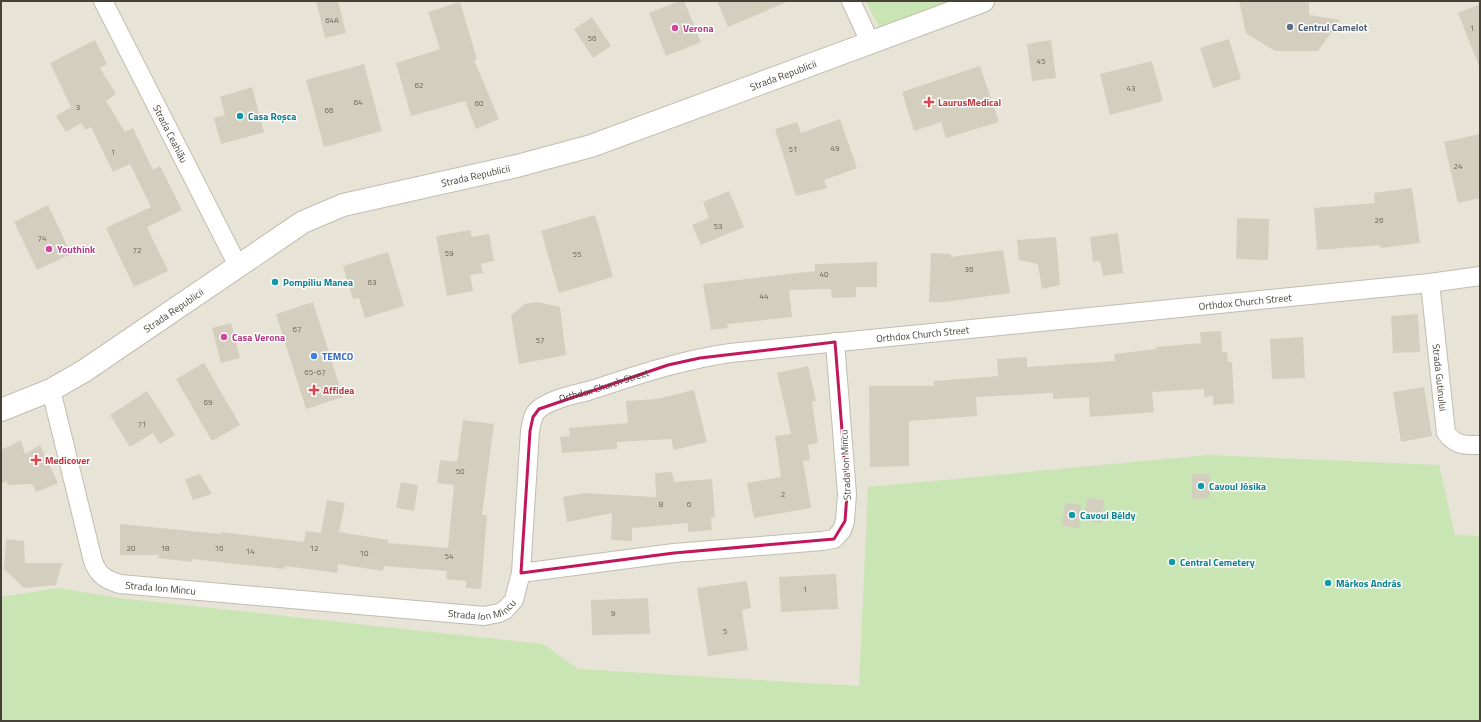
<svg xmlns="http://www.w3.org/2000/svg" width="1481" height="722" viewBox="0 0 1481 722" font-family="'Titillium Web',sans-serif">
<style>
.residential{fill:#e7e4d7}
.green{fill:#c8e5b3}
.building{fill:#d4cebe}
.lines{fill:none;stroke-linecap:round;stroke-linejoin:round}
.minor-casing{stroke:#c1bdae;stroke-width:20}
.tertiary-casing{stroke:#c1bdae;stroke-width:24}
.minor{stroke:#fff;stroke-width:18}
.tertiary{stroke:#fff;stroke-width:22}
.marked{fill:none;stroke:#c2185b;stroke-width:3;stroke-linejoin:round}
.service-dot{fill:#5c6f8a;stroke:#fff;stroke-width:1.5}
.hotel-dot{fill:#d1479c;stroke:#fff;stroke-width:1.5}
.health-dot{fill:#e0444e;stroke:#fff;stroke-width:1.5}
.culture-dot{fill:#0f9aa8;stroke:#fff;stroke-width:1.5}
.shop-dot{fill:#3f7fe0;stroke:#fff;stroke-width:1.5}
.labels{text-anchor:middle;stroke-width:3;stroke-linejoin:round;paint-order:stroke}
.number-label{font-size:8px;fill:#6a6559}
.service-label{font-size:10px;font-weight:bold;fill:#4e5e75;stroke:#fff;text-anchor:start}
.hotel-label{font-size:10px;font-weight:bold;fill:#b23c85;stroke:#fff;text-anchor:start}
.street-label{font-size:10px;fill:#464237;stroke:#fff}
.health-label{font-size:10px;font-weight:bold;fill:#be3a42;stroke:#fff;text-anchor:start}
.culture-label{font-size:10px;font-weight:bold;fill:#0d838f;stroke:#fff;text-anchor:start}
.shop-label{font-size:10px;font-weight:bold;fill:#366cbe;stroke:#fff;text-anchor:start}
</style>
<rect width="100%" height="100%" fill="#f3f1e8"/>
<path class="residential" d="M1 1H1480V721H1Z"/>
<path class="green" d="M866 1H954L879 27Z
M1208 455 1439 465 1455 535 1480 536V721H1V597L58 588 119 598 543 644 578 669 859 686 868 487Z"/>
<path class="building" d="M316 1H338L346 33 325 38Z
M679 1H684L701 42 666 56 649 13Z
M717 1H789L728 27Z
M1239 1H1309V15L1340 20 1318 51H1275L1246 33Z
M460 2 477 59 474 60 499 119 476 129 465 101 411 116 396 63 440 49 428 12Z
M1480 4V66H1479L1458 13Z
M592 17 611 46 593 58 574 29Z
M1229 39 1241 79 1213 88 1200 48Z
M95 40 107 64 100 68 116 94 106 101 125 132 133 128 153 170 160 166 182 210 147 227 168 271 134 287 106 228 151 207 130 164 113 172 91 127 86 130 81 123 66 132 56 116 71 107 50 63Z
M1051 40 1056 78 1032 81 1027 44Z
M1152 61 1163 101 1110 115 1100 74Z
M364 64 382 131 324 147 306 80Z
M980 66 999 122 946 138 941 122 914 131 902 92Z
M252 87 264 132 221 144 214 118 225 115 220 97Z
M840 119 857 168 824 180 827 188 796 196 775 129 797 122 801 133Z
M1480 134V198L1458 203 1444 142Z
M1412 188 1420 243 1381 248 1380 245 1317 250 1314 208 1375 203 1374 193Z
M729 191 744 227 701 245 692 225 709 218 703 202Z
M48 205 71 254 37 270 14 222Z
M595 215 613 277 559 293 541 231Z
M1237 218 1269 219 1268 260 1236 259Z
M470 230 472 237 489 234 494 261 481 264 483 273 470 275 473 291 447 296 436 236Z
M1118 233 1123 273 1103 276 1100 261 1093 262 1090 237Z
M1056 237 1060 285 1042 289 1038 264 1019 260 1017 240Z
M1003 250 1010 293 945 302H929L931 253 951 254V257Z
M388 252 404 306 365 318 359 298 353 299 343 266Z
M877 262V287H856V297L832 298 831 289 789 290 792 317 727 324 728 328 711 330 703 284 815 271V264Z
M313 302 343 397 306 409 276 314Z
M537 302 560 307 566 355 519 364 511 315 525 304Z
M1418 314 1420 352 1393 353 1391 316Z
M231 323 240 358 221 363 212 328Z
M1221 331 1222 352H1227L1228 362H1232L1234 403 1213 405V396L1204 397V389L1152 392 1154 412 1090 417 1089 397 1053 399V393L976 397 977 416 909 421V466L870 467 869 386H934V381L998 376 997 359 1027 357V367L1115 361 1114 354 1156 349V347L1201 343 1200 332Z
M1303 337 1305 378 1272 379 1270 339Z
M204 363 240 425 212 441 176 379Z
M808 366 816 401 812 402 818 443 808 445 810 460 803 461 811 508 754 518 747 483 781 477 775 436 791 434 777 373Z
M1424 387 1432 436 1401 442 1393 392Z
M694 390 707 442 674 450 671 439 617 442V449L562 453 560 437 570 436 569 428 628 423 626 401 657 399Z
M147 391 175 435 160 444 153 433 130 447 110 415Z
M463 420 494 424 482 515H487L481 589 466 588V581L446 579 447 571 384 566 383 571 338 564 337 573 285 566V569L192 559V562L158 558 159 555H120V524L221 534 222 532 304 542 306 531 321 533 327 500 345 503 339 532 388 540V543L448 548 454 485 437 483 440 460 457 462Z
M21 440 25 454 40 445 58 483 36 492 32 484 8 485 6 481 1 484V450Z
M672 472 674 482 712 479 715 517 711 518 712 530 688 532V523L632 528V541L611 540 612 513 567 522 563 497 584 493 656 497 655 473Z
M200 474 212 494 193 500 185 479Z
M1192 474H1210V498L1192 499Z
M401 482 418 485 414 511 396 508Z
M1087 498 1104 500 1101 523 1085 520Z
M1065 503 1081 505 1079 528 1062 526Z
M6 539 24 541 25 563H62L56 585 24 588 4 569Z
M836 574 838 609 781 612 779 577Z
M747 581 751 608 742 610 748 650 708 656 697 588Z
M648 598 650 634 592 635 591 600Z"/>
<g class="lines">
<defs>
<g id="minor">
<path id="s1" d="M103 1 238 266"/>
<path d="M851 1 870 42"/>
<path id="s2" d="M1430 283 1446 433C1456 446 1465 445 1480 445"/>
<path id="s3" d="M51 390 93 561C98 575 106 580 120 584L484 616 499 613 505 610 514 600 516 592 521 573 530 431C532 423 532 414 539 409 551 399 573 395 588 391 635 376 681 360 730 353L1430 283 1480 276"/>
<path d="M521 573 674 553 822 541 834 539 842 530 845 521 847 494 835 342"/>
</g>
<g id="tertiary">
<path id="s4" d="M1 410 51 390 84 371 303 222 343 205 517 166 591 146 983 1"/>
</g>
</defs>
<use href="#minor" class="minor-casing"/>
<use href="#tertiary" class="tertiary-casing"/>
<use href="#minor" class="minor"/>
<use href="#tertiary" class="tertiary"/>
</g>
<path class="marked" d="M835 342 847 494 845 521 834 539 674 553 521 573 530 431 533 417 539 409 668 365 700 358Z"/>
<circle class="service-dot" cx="1290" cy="27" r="4"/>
<g class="hotel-dot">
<circle cx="675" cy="28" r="4"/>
<circle cx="49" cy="249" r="4"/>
<circle cx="224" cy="337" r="4"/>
</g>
<g class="health-dot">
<path d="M927 96h4v4h4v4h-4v4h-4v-4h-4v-4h4z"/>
<path d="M312 384h4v4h4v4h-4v4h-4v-4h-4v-4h4z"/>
<path d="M34 454h4v4h4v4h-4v4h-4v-4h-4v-4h4z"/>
</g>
<g class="culture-dot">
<circle cx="240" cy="116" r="4"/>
<circle cx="275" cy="282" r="4"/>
<circle cx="1201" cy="486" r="4"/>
<circle cx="1072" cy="515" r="4"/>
<circle cx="1172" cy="562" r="4"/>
<circle cx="1328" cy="583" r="4"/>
</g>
<circle class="shop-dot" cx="314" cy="356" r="4"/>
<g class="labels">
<g class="number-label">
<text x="332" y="23">64A</text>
<text x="1472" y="31">1</text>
<text x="592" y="41">56</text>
<text x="1041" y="64">45</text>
<text x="419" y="88">62</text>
<text x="1131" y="91">43</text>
<text x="358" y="105">64</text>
<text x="479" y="106">60</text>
<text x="78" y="110">3</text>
<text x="329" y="113">66</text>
<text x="835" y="151">49</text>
<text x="793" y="152">51</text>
<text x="113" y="155">1</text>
<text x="1458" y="169">24</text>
<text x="1379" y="223">26</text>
<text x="718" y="229">53</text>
<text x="42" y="241">74</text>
<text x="137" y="253">72</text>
<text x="449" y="256">59</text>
<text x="577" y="257">55</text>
<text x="969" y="272">36</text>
<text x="824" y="277">40</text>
<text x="372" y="285">63</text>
<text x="764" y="299">44</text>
<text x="297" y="332">67</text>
<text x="540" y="343">57</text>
<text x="315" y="375">65-67</text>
<text x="208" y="405">69</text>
<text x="142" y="427">71</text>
<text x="460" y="474">50</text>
<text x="783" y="497">2</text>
<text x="661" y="507">8</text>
<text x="689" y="507">6</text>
<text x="131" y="551">20</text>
<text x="165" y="551">18</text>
<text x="219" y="551">16</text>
<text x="314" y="551">12</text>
<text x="250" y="554">14</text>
<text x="364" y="556">10</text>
<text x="449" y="559">54</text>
<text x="805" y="592">1</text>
<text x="613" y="616">9</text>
<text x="725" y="634">5</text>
</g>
<g class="service-label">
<text x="1298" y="31">Centrul Camelot</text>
</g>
<g class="hotel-label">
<text x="683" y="32">Verona</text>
<text x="57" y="253">Youthink</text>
<text x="232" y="341">Casa Verona</text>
</g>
<g class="street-label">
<text dy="4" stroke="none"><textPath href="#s4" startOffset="860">Strada Republicii</textPath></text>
<text dy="4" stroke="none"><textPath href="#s1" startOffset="149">Strada Ceahlău</textPath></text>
<text dy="4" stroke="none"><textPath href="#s4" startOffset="536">Strada Republicii</textPath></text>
<text dy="4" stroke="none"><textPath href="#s3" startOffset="1526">Orthdox Church Street</textPath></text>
<text dy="4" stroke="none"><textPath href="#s4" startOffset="200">Strada Republicii</textPath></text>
<text dy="4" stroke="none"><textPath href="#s3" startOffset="1202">Orthdox Church Street</textPath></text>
<text dy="4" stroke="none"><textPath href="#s2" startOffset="95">Strada Gutinului</textPath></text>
<text dy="4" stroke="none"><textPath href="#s3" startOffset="878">Orthdox Church Street</textPath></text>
<text transform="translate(845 465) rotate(-93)" y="4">Strada Ion Mincu</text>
<text dy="4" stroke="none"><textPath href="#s3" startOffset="254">Strada Ion Mincu</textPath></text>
<text dy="4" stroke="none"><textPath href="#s3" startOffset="578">Strada Ion Mincu</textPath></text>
</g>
<g class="health-label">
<text x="938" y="106">LaurusMedical</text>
<text x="323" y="394">Affidea</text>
<text x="45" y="464">Medicover</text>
</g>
<g class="culture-label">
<text x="248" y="120">Casa Roșca</text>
<text x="283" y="286">Pompiliu Manea</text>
<text x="1209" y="490">Cavoul Jósika</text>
<text x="1080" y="519">Cavoul Béldy</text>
<text x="1180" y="566">Central Cemetery</text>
<text x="1336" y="587">Márkos András</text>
</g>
<g class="shop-label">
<text x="322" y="360">TEMCO</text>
</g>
</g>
<rect width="1481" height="722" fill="none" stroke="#464237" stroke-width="4"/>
</svg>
